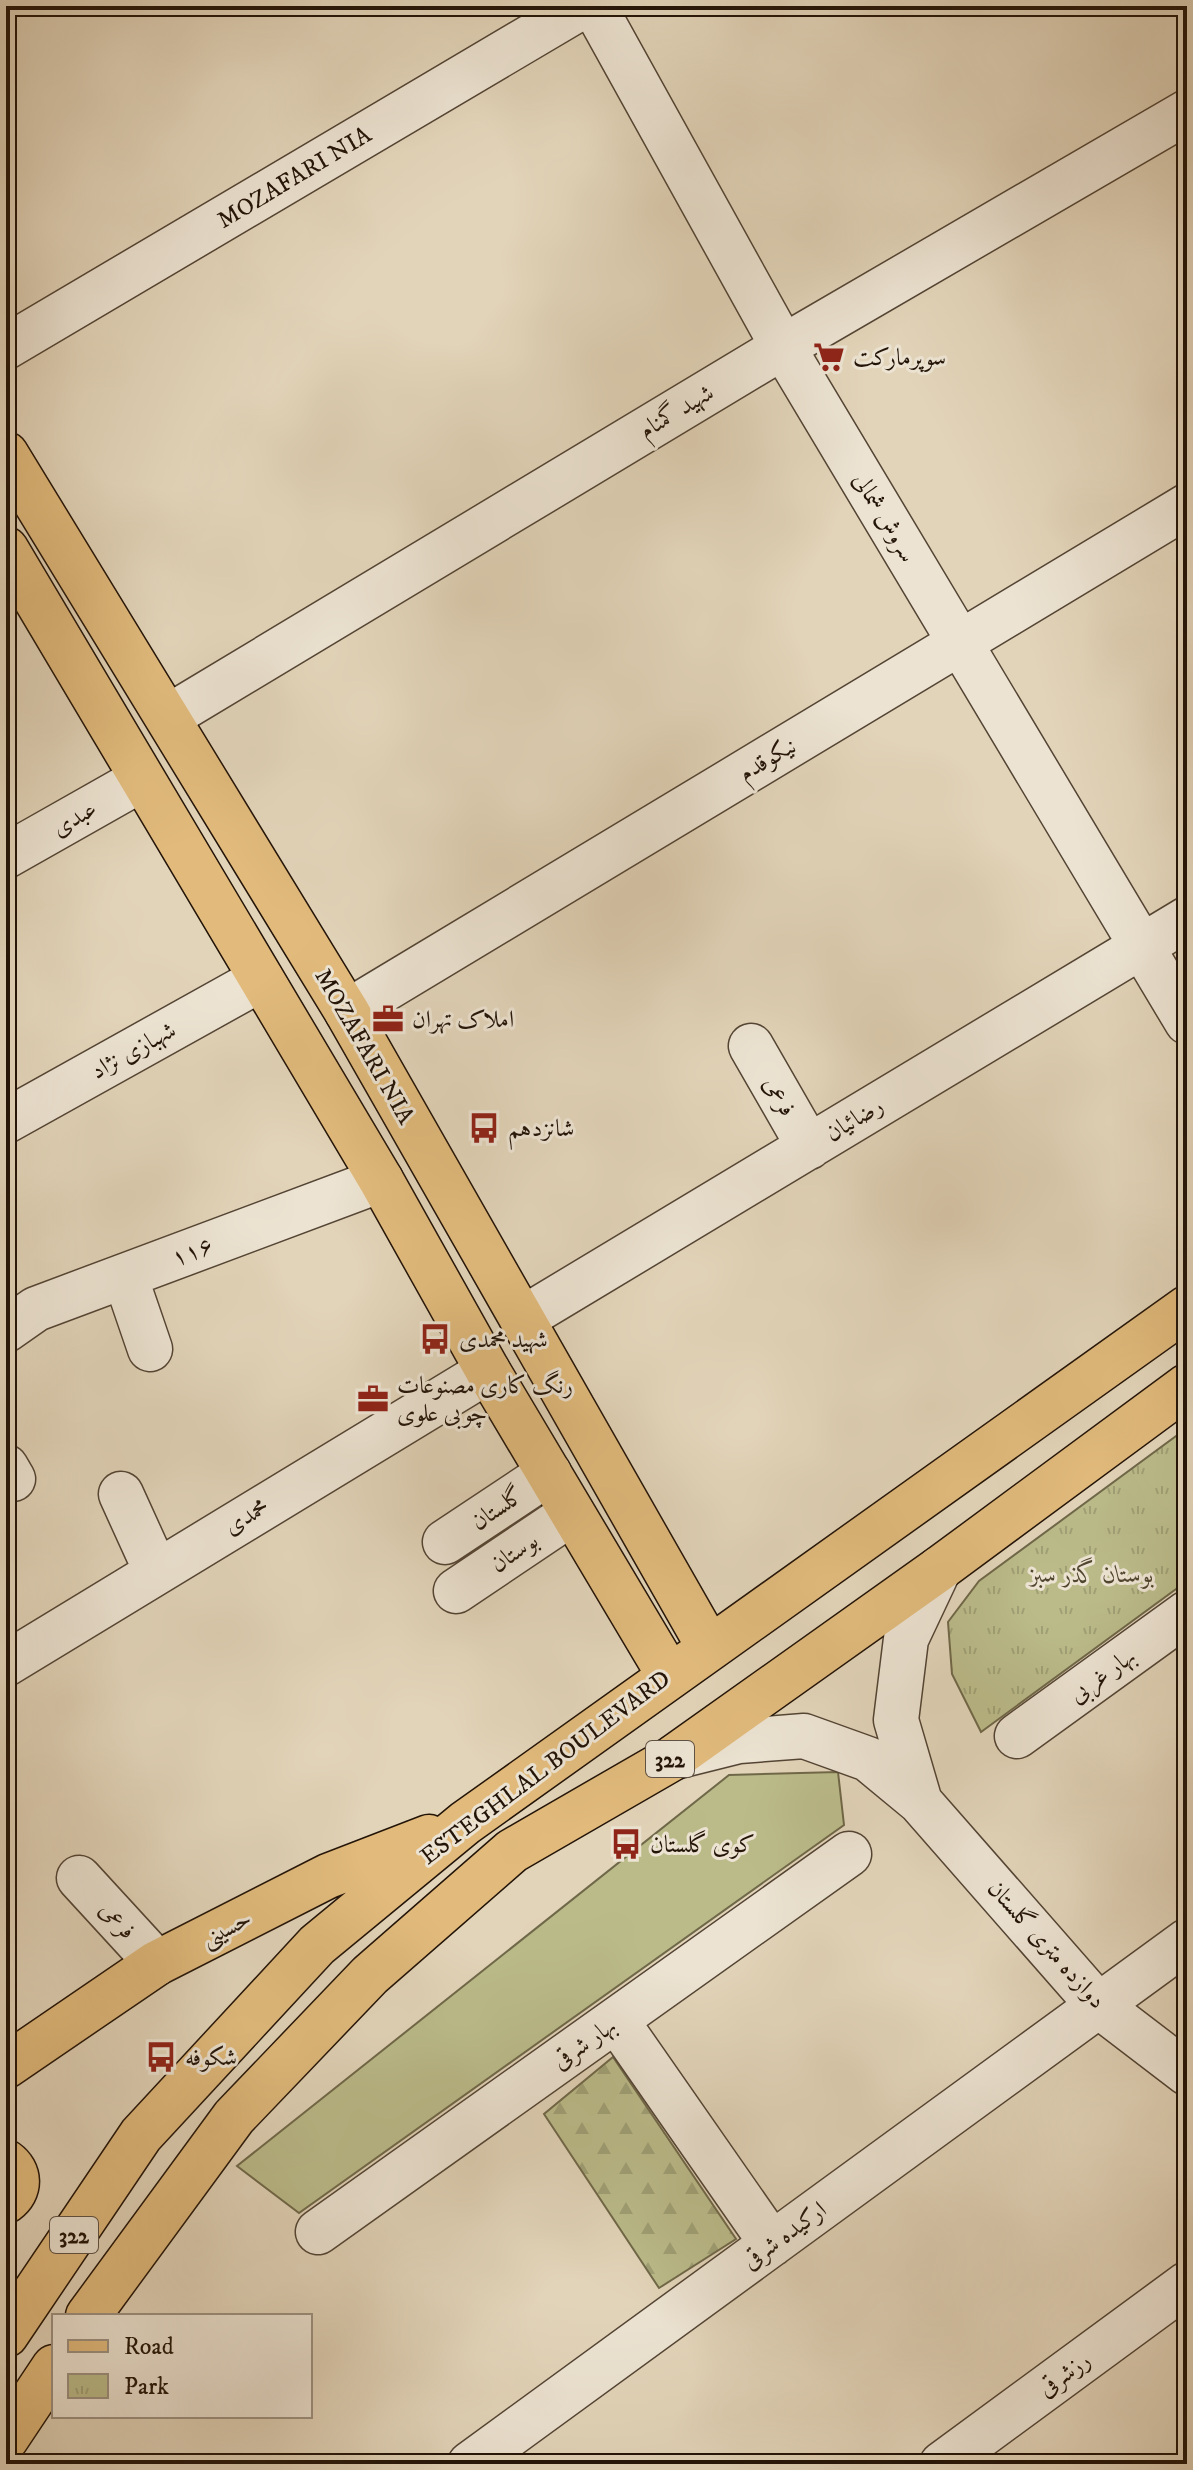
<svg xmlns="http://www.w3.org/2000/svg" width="1193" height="2470" viewBox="0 0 1193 2470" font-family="'IM FELL DW Pica',Amiri,serif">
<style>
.green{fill:#bbbb8a;stroke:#6f6849;stroke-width:2}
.forest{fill:url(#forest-firs);stroke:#6f6849;stroke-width:2}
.park{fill:url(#park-tufts);stroke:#6f6849;stroke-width:2}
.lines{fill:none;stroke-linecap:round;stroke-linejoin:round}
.minor-casing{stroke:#534434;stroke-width:47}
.major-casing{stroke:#231408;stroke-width:47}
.minor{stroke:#ece3d2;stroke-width:44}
.major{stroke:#e1ba7c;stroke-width:44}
.labels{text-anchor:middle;stroke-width:6;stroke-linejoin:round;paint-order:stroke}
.shield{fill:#ece3d2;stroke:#5f5245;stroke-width:2}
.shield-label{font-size:22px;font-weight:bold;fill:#231408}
.street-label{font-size:24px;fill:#231408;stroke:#ece3d2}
.poi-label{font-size:24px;fill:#231408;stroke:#ece3d2;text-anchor:start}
.park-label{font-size:24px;font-style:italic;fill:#51462f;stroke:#ece3d2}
</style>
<defs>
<pattern id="forest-firs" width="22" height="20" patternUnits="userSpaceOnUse" patternTransform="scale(2)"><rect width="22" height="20" fill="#bbbb8a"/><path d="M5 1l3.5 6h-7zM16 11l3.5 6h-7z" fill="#a0a076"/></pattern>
<pattern id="park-tufts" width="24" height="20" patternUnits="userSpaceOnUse" patternTransform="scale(2)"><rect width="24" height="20" fill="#bbbb8a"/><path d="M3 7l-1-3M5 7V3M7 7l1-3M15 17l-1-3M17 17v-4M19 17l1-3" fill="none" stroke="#a0a076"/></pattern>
</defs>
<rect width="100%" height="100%" fill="#e2d4b9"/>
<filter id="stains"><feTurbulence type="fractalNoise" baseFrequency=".0025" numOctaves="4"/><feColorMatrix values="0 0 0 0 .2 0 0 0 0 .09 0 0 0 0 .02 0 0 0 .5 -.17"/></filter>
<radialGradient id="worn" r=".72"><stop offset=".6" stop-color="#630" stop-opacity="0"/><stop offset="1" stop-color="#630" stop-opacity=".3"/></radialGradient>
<path class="green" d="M838 1772 844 1825 299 2213 237 2166 729 1775Z"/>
<path class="forest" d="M613 2057 736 2239 659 2288 544 2114Z"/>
<path class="park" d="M1187 1428V1581L981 1732 952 1674 948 1622 979 1581Z"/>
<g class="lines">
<defs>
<path id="minor" d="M594 6 783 347 1187 1022
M6 347 583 6
M168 717 783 347 1187 112
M6 856 142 779
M347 1012 1187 506
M751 1046 809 1147
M6 1121 261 979
M125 1276 150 1349
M522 1319 1187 919
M6 1330 36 1309 381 1180
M6 1467 13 1479
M121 1494 156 1571
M445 1542 549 1473
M456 1591 572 1513
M6 1664 488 1371
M1017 1736 1187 1613
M675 1757 739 1741 804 1736 868 1759 920 1802 1098 2005 1187 2073
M920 1802 896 1720 906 1639 939 1569
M79 1878 157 1963
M616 2020 772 2244
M318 2232 849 1854
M470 2464 1187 1941
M942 2464 1187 2284"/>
<path id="major" d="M6 454 347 1012 709 1647
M6 549 381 1180 488 1371 669 1675
M6 2066 157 1963 328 1876 429 1837
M6 2162C20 2172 21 2190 6 2201
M88 2316 234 2117 370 1975 512 1851 673 1758 939 1569 1187 1386
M6 2335 141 2135 317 1945 465 1823 1187 1308
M6 2439 54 2367"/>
</defs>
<use href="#minor" class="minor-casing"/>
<use href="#major" class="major-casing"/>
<use href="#minor" class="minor"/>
<use href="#major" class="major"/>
</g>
<defs>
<symbol id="supermarket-bare" viewBox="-9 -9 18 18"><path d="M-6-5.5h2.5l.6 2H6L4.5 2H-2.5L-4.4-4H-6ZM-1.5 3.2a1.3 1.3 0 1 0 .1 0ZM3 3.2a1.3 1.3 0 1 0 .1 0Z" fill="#8f2418" stroke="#ece3d2" stroke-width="2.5" paint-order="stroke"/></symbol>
<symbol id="office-bare" viewBox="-9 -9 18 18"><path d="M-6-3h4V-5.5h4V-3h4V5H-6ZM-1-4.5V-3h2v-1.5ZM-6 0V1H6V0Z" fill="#8f2418" stroke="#ece3d2" stroke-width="2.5" paint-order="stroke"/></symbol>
<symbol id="bus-bare" viewBox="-9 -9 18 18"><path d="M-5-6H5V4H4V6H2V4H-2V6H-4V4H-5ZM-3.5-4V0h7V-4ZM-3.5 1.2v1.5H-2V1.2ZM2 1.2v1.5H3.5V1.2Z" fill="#8f2418" stroke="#ece3d2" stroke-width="2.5" paint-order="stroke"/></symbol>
</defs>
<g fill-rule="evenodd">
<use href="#supermarket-bare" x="807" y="335" width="44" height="44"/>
<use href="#office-bare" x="366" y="997" width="44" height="44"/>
<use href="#bus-bare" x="462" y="1106" width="44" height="44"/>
<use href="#bus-bare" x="413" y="1317" width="44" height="44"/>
<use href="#office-bare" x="351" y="1377" width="44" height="44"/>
<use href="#bus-bare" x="604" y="1822" width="44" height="44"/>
<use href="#bus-bare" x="139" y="2035" width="44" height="44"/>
</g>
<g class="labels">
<g class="shield">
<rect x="646" y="1741" width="48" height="36" rx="6"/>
<rect x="50" y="2217" width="48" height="36" rx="6"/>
</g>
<g class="shield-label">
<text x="670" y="1767">322</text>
<text x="74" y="2243">322</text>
</g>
<g class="street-label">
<text transform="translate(294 177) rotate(-31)" y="8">MOZAFARI NIA</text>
<text transform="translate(676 411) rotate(-31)" y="8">شهید گمنام</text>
<text transform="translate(885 517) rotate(59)" y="8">سروش شمالی</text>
<text transform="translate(767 759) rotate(-31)" y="8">نیکوقدم</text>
<text transform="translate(74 818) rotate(-30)" y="8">عبدی</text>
<text transform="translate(365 1046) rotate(60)" y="8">MOZAFARI NIA</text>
<text transform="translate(133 1050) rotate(-29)" y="8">شهبازی نژاد</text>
<text transform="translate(780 1096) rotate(60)" y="8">فرعی</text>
<text transform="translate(854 1119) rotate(-31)" y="8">رضائیان</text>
<text transform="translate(192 1251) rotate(-21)" y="8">۱۱۶</text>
<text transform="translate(497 1508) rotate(-34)" y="8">گلستان</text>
<text transform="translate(246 1516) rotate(-31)" y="8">محمدی</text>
<text transform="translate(514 1552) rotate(-34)" y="8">بوستان</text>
<text transform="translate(1102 1675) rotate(-36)" y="8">بهار غربی</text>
<text transform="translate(545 1767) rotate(-37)" y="8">ESTEGHLAL BOULEVARD</text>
<text transform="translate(118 1920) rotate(48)" y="8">فرعی</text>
<text transform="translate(226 1928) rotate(-27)" y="8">حسینی</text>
<text transform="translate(1047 1944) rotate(48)" y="8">دوازده متری گلستان</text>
<text transform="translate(584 2043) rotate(-35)" y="8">بهار شرقی</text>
<text transform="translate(784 2235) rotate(-36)" y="8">ارکیده شرقی</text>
<text transform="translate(1064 2374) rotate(-36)" y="8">رزشرقی</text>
</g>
<g class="poi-label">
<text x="853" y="365">سوپرمارکت</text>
<text x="412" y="1027">املاک تهران</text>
<text x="508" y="1136">شانزدهم</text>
<text x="459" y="1347">شهید محمدی</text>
<text x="397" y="1393">رنگ کاری مصنوعات<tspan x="397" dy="28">چوبی علوی</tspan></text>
<text x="650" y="1852">کوی گلستان</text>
<text x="185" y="2065">شکوفه</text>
</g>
<g class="park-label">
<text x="1092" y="1582">بوستان گذر سبز</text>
</g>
</g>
<rect width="1193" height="2470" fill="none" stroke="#e2d4b9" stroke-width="32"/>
<rect x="8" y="8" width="1177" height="2454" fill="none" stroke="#231408" stroke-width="4"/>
<rect x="16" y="16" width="1161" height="2438" fill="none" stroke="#231408" stroke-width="2"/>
<rect x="52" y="2314" width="260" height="104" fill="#ece3d2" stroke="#9c9081" stroke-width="2"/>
<rect x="68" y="2340" width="40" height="12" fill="#e1ba7c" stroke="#9c9081" stroke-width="2"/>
<text x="124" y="2354" font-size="24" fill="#231408">Road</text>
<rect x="68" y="2374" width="40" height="24" fill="url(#park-tufts)" stroke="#9c9081" stroke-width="2"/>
<text x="124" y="2394" font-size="24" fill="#231408">Park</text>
<rect width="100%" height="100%" filter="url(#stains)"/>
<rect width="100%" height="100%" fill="url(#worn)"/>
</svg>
